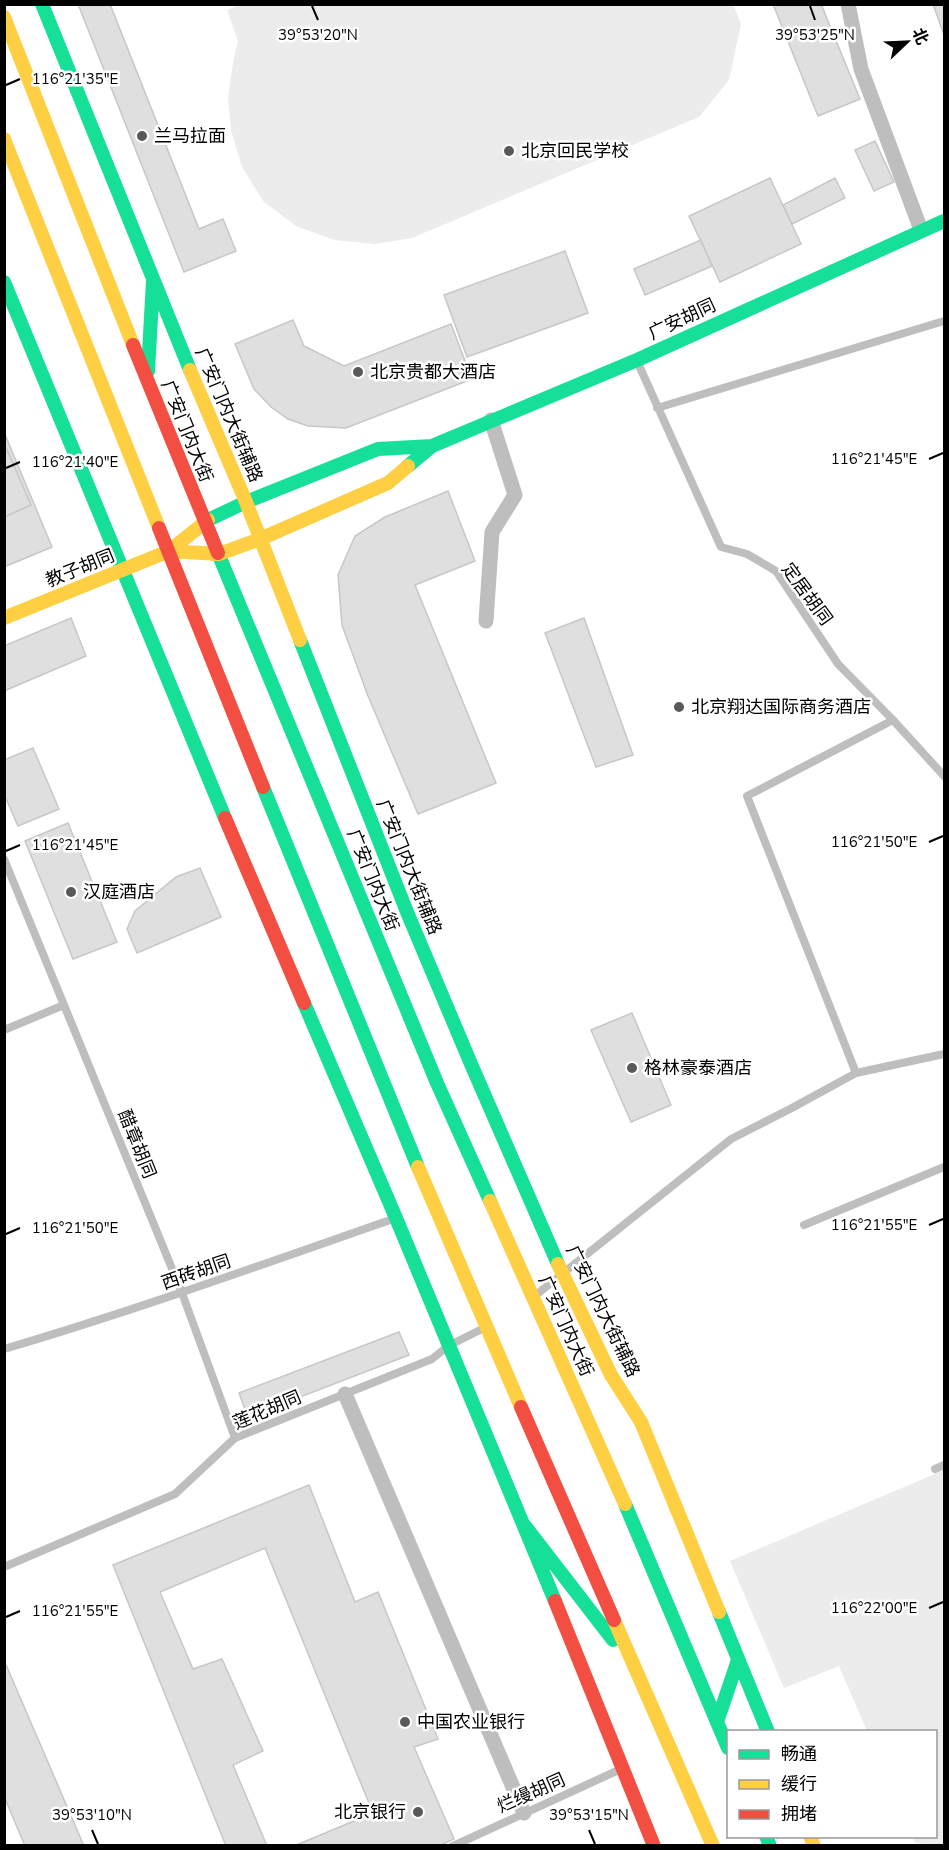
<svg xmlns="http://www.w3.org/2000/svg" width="949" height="1850" viewBox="0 0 949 1850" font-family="'Nunito Sans','Noto Sans SC',sans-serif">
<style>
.green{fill:#ececec}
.building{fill:#dfdfdf;stroke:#c7c7c7;stroke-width:1.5}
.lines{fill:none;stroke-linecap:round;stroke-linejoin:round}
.lane{stroke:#bebebe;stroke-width:8}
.street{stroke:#bebebe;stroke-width:15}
.fast{stroke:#16e098;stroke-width:14}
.slow{stroke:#ffcf43;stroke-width:14}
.jam{stroke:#f24e42;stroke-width:14}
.ticks{fill:none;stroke:#000;stroke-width:2}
.poi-dot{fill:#595959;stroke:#fff;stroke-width:2}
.labels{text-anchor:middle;stroke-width:5;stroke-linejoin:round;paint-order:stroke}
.poi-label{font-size:18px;fill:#000;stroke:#fff;text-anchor:start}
.street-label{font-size:18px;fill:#000;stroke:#fff}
.ticks-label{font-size:15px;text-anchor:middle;fill:#000;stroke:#fff;stroke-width:5;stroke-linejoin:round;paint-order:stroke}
</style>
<rect width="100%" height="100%" fill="#fff"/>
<path class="green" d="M242 4H733L741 24 729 80 699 117 412 238 375 244 334 240 296 226 264 202 242 167 231 130 228 98 233 63 238 41 227 10Z
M944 1470V1845H924L915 1842 912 1837 936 1836V1732L867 1731 839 1666 784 1688 730 1561Z"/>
<path class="building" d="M78 4H110L199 229 223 219 236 251 184 272Z
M773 4H821L860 99 818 116Z
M933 4H944V35Z
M875 141 894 182 874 191 855 150Z
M770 178 801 244 720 282 689 216Z
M835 178 845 198 792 224 783 205Z
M701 240 712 266 645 295 634 269Z
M565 251 588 313 467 357 444 295Z
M293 320 304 346 344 366 451 324 472 379 346 428 308 426 288 419 271 407 254 389 235 344Z
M4 432 52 547 4 567Z
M4 443 31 505 4 517Z
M448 491 475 561 415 585 496 783 418 814 368 696 342 625 338 575 355 536 385 517Z
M71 618 86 656 4 691V646Z
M584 618 633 755 596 767 545 633Z
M33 748 59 809 18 826 4 794V760Z
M68 823 117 942 73 959 25 841Z
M200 868 221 917 137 953 127 929 135 911 176 877Z
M632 1013 671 1105 631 1122 591 1030Z
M399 1332 409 1355 248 1417 239 1393Z
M309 1485 355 1602 378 1592 438 1739 414 1747 454 1839 439 1846H294L373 1813 265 1548 160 1592 193 1669 222 1659 263 1751 233 1765 267 1846H226L113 1565Z
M4 1660 84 1846H25L4 1796Z"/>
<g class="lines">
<path class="lane" d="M637 361 721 547 747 554 776 571 838 664 893 720 944 776
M657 408 944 321
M4 859 64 1005
M4 1030 64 1005 182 1293 235 1438
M856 1073 747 796 893 720
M804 1225 944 1167
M537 1294 731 1139 790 1109 856 1073 944 1054
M4 1349C136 1310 264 1264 393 1219
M935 1469 944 1465
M4 1567 175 1494 235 1438 432 1359 448 1346 482 1329
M453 1846 621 1769"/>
<path class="street" d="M848 4 861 69 921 230
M486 621 492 532 515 495 491 420
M345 1394 524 1813"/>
<path class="fast" d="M42 4 190 370
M4 282 225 818
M148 371 153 281
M408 466 432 446 637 360 944 221
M208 520 246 502 378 449 432 446
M218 553 437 1083 490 1201
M300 640 407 912 471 1064 558 1264
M263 787 418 1167
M304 1003 396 1218 555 1601
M625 1504 728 1748
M525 1526 613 1640
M719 1612 768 1732
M717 1722 738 1660
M766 1836 770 1846"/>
<path class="slow" d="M4 17 133 345
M4 139 159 528
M190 370 246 502 300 640
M169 551 219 554 260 539 388 483 408 466
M4 618 169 551 208 520
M418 1167 521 1407
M490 1201 625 1504
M558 1264 611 1375 641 1422 719 1612
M614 1620 713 1846
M810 1836 814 1846"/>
<path class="jam" d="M133 345 218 553
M159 528 263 787
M225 818 304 1003
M521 1407 614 1620
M555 1601 654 1846"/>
</g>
<path class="ticks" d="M312 6 318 20M810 6 815 20M6 85 20 79M929 459 943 453M6 468 20 462M929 842 943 836M6 851 20 845M929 1225 943 1219M6 1234 20 1228M929 1608 943 1602M6 1617 20 1611M92 1830 98 1844M589 1830 595 1844"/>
<g class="poi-dot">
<circle cx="142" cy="136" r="6"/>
<circle cx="509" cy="151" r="6"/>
<circle cx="358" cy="372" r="6"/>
<circle cx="679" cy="707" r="6"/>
<circle cx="71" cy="892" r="6"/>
<circle cx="632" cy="1068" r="6"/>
<circle cx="405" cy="1722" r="6"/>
<circle cx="418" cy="1812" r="6"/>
</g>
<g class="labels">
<g class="poi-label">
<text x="154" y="142">兰马拉面</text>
<text x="521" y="157">北京回民学校</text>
<text x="370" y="378">北京贵都大酒店</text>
<text x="691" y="713">北京翔达国际商务酒店</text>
<text x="83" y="898">汉庭酒店</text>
<text x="644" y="1074">格林豪泰酒店</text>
<text x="417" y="1728">中国农业银行</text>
<text x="406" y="1818" text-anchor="end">北京银行</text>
</g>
<g class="street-label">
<text transform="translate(682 319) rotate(-25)" y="6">广安胡同</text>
<text transform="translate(229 415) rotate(67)" y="6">广安门内大街辅路</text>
<text transform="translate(187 431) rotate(68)" y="6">广安门内大街</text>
<text transform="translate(80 568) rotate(-22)" y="6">教子胡同</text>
<text transform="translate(807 594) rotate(54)" y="6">定居胡同</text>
<text transform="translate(409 867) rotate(68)" y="6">广安门内大街辅路</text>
<text transform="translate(373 880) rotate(68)" y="6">广安门内大街</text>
<text transform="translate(137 1144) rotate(68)" y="6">醋章胡同</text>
<text transform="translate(196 1272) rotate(-19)" y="6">西砖胡同</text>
<text transform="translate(603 1311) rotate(64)" y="6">广安门内大街辅路</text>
<text transform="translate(566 1326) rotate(66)" y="6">广安门内大街</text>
<text transform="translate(267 1410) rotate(-23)" y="6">莲花胡同</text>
<text transform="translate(531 1793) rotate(-24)" y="6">烂缦胡同</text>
</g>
</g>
<g class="ticks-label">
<text x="318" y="40">39°53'20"N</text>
<text x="815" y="40">39°53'25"N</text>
<text x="75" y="84">116°21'35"E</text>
<text x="874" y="464">116°21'45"E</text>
<text x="75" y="467">116°21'40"E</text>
<text x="874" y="847">116°21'50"E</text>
<text x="75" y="850">116°21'45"E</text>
<text x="874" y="1230">116°21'55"E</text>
<text x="75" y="1233">116°21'50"E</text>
<text x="874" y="1613">116°22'00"E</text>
<text x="75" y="1616">116°21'55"E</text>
<text x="92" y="1820">39°53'10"N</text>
<text x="589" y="1820">39°53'15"N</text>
</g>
<rect width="949" height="1850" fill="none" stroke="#000000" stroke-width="12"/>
<rect x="727" y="1730" width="210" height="108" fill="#ffffff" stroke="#999999" stroke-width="1.5"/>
<rect x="739" y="1750" width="30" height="9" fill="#16e098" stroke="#999999" stroke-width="1.5"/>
<text x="781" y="1760" font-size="18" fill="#000000">畅通</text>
<rect x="739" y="1780" width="30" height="9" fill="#ffcf43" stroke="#999999" stroke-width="1.5"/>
<text x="781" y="1790" font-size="18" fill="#000000">缓行</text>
<rect x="739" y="1810" width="30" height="9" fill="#f24e42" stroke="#999999" stroke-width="1.5"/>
<text x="781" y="1820" font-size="18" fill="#000000">拥堵</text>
<g transform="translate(907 42) rotate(67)" stroke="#ffffff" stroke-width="4.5" paint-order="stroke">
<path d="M0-4.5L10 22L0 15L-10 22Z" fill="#000000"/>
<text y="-9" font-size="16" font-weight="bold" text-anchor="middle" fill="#000000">北</text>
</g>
</svg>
